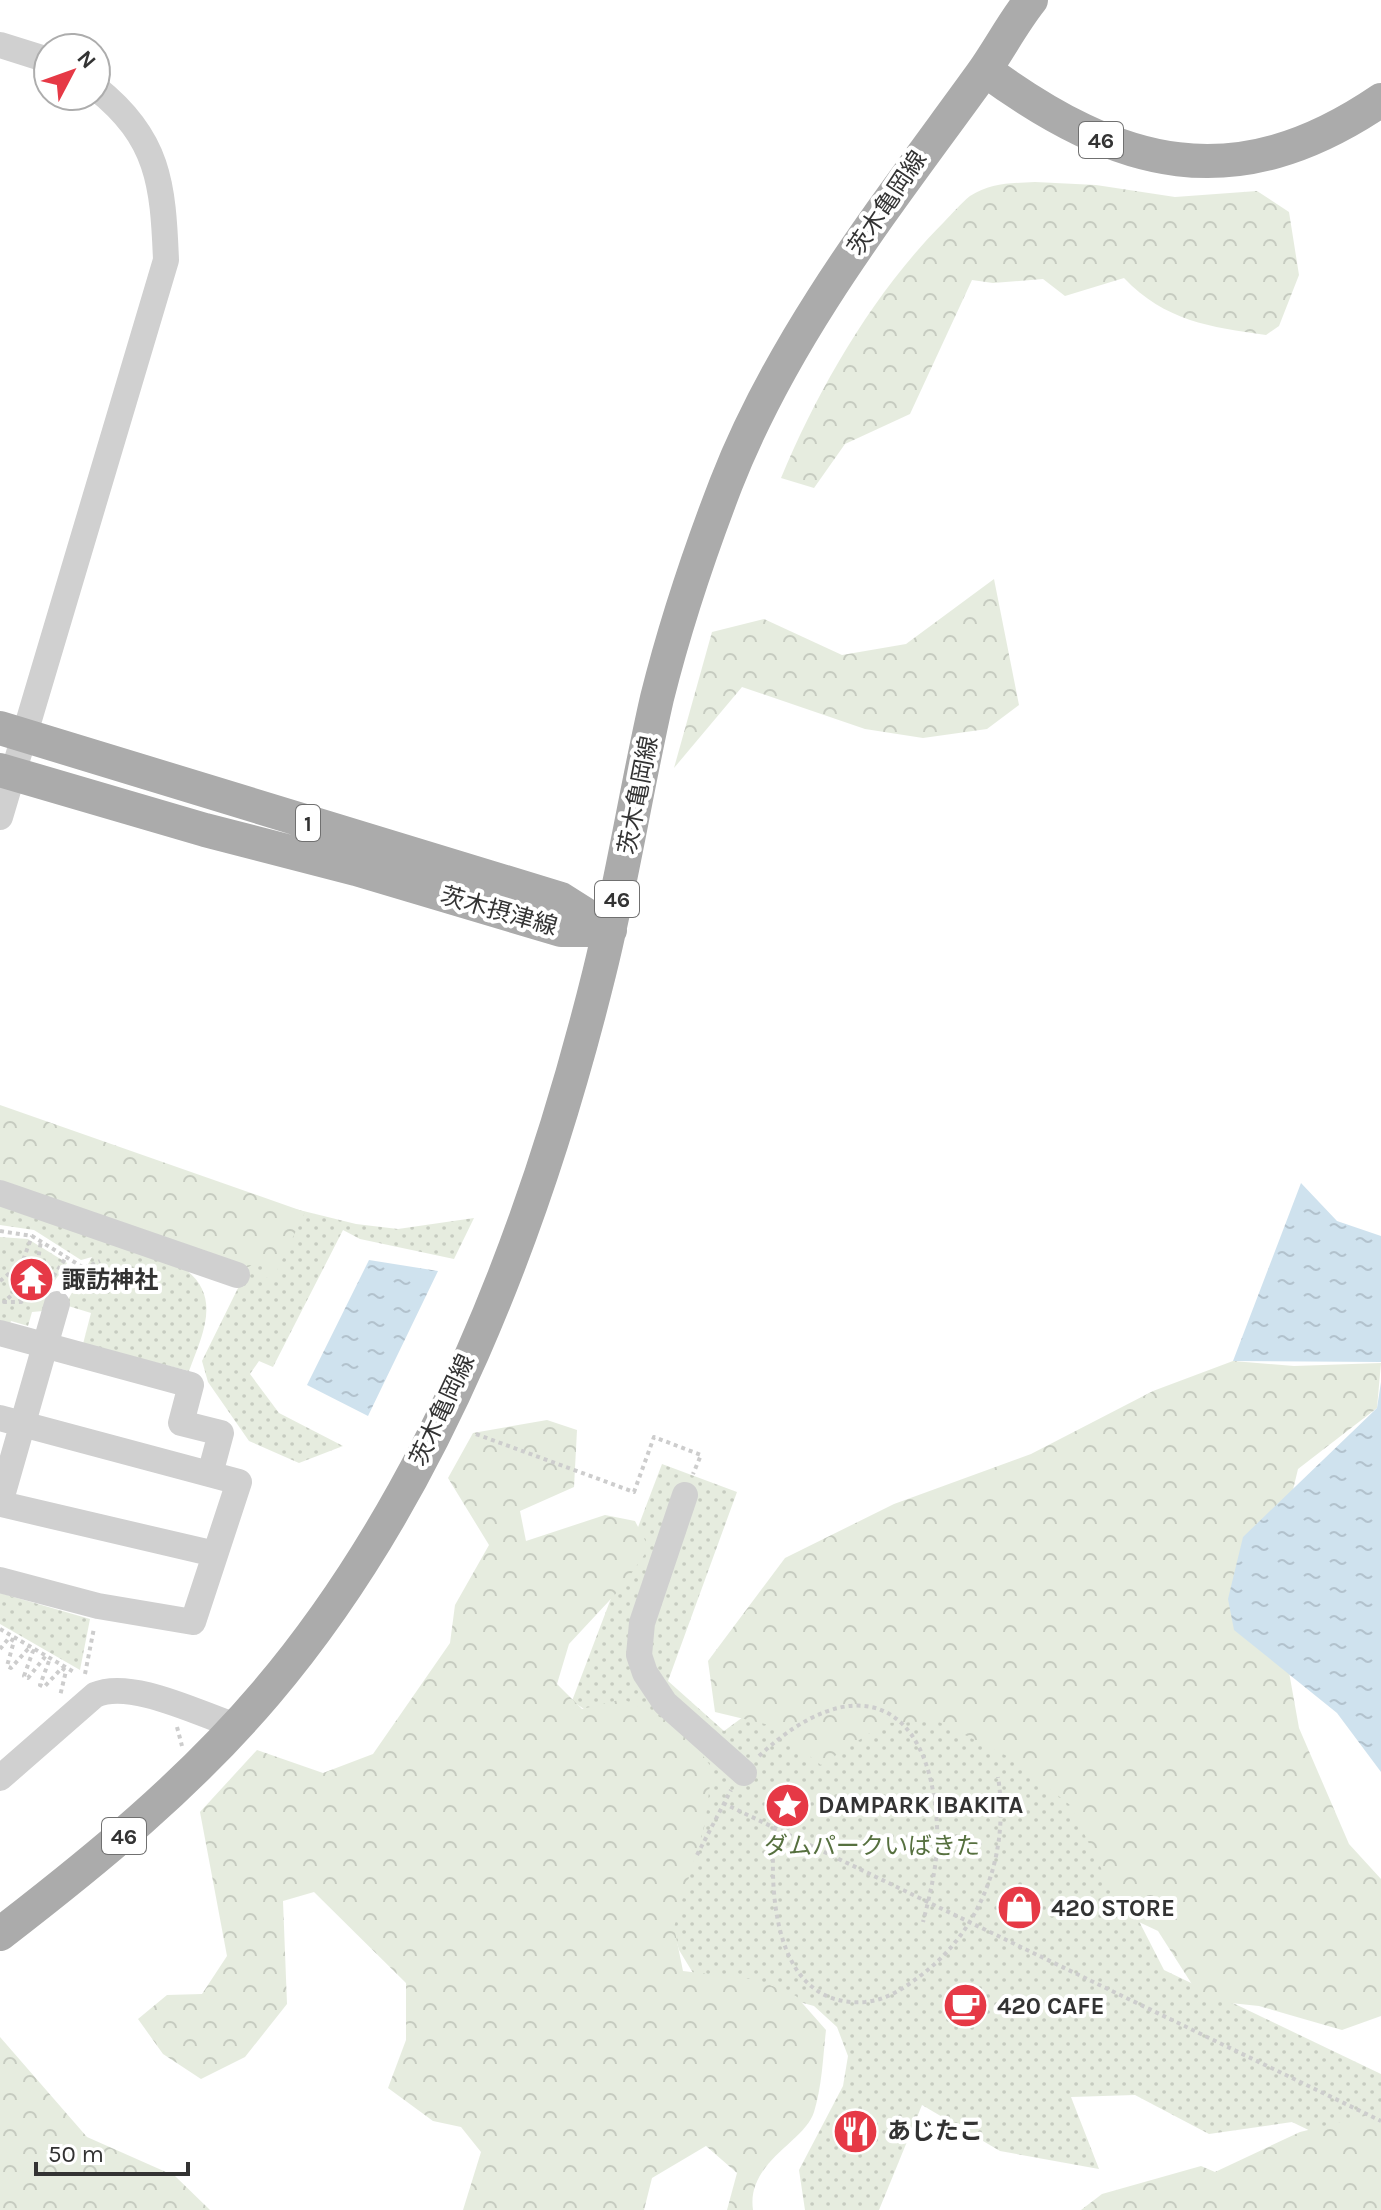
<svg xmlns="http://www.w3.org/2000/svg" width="1381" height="2210" viewBox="0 0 1381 2210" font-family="Karla,'Noto Sans JP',sans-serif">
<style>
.grass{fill:url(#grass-dots)}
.forest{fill:url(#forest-crowns)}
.water{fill:url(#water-ripples)}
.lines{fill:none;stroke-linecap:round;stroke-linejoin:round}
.path{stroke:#cdcdcd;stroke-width:4;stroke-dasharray:4 4;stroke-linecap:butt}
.minor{stroke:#d0d0d0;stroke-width:26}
.major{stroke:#ababab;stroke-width:34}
.labels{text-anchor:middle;stroke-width:8;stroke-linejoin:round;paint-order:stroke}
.shield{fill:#fff;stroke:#707070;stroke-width:2}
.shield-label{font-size:22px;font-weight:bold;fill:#333}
.street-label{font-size:24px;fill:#333;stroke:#fff}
.poi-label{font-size:24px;font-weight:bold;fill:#333;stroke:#fff;text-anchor:start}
.park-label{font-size:24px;fill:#56703f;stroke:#fff}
</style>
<defs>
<pattern id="grass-dots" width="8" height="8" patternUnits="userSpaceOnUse" patternTransform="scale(2)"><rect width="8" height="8" fill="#e6ecdf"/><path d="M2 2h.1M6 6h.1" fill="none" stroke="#c6cbc0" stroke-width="1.8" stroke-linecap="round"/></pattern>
<pattern id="forest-crowns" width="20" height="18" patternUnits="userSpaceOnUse" patternTransform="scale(2)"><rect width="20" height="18" fill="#e6ecdf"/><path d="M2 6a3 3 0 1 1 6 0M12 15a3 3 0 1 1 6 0" fill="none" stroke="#c6cbc0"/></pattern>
<pattern id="water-ripples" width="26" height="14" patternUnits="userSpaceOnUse" patternTransform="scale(2)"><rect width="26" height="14" fill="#cfe2ee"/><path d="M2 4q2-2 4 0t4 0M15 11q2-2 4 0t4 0" fill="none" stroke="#b2c2cd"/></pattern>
</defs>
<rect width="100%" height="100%" fill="#fff"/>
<path class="grass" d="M0 1198 182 1267C223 1295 203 1333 189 1371L83 1344 91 1313 65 1305 92 1257 81 1260 34 1230 0 1225Z
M279 1205 356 1224 398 1229 474 1218 454 1259 360 1239 343 1230 273 1367 259 1361 250 1374 279 1413 343 1446 299 1463 249 1441 208 1382 202 1361Z
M0 1237 28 1239 67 1263 49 1289 51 1296 43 1311 32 1312 28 1326 11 1321 9 1326 0 1323Z
M662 1464 737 1492 668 1681 724 1731 758 1706 825 1678 1059 1765 1164 1970 1381 2074V2165L1292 2122 1209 2134 1135 2095 1071 2097 1099 2169 1000 2151 922 2105 879 2210H805L799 2170 843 2086 848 2056 837 2027 814 2006 693 1973 679 1950 671 1923 699 1785 572 1701Z
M0 1593 90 1619 80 1670 0 1624Z"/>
<path class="forest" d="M1035 182 1096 185 1175 197 1257 191 1289 212 1299 275 1279 326 1266 335C1210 327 1165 321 1124 278L1065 296 1043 279 993 283 972 280 910 414 845 444 814 488 781 478C819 387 874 292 944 222 952 214 961 203 970 196 990 183 1011 183 1035 182Z
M994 579 1019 705 987 729 923 738 865 729 742 687 674 768 712 632 764 619 842 655 906 644Z
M0 1105 305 1212 272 1281 266 1277 265 1266 256 1262 247 1268 0 1180Z
M1233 1361 1294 1366 1381 1363 1377 1408 1298 1469 1272 1577 1299 1728 1349 1844 1381 1879V2016L1342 2030 1259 2006 1202 2000 1158 1931 1124 1915 1070 1805 1009 1757 937 1721 885 1723 821 1765 769 1725 715 1712 708 1661 785 1558 894 1504 1031 1454 1153 1391Z
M547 1420 577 1430 574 1487 520 1511 526 1541 605 1515 635 1521 649 1548 622 1587 569 1644 557 1684 582 1709 623 1699 682 1728 712 1768 705 1824 674 1927 683 1971 758 1980 796 1996 826 2030C823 2056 822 2087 814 2112 805 2142 746 2162 753 2210H727L737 2173 706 2146 652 2178 644 2210H463L481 2152 461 2127 433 2121 388 2088 406 2040V1983L314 1892 283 1901 287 2004 245 2057 201 2079 163 2054 138 2019 167 1995 202 1994 227 1956 200 1812 257 1750 323 1773 373 1754 450 1643 455 1605 489 1545 448 1478 473 1433Z
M0 2037 87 2137 175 2176 210 2210H0Z
M1381 2112V2210H1081L1102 2194 1201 2166 1215 2172 1300 2132Z"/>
<path class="water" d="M1301 1183 1337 1221 1381 1236V1362L1233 1361Z
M369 1260 438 1271 368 1416 307 1385Z
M1381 1382V1772L1337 1713 1234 1630 1228 1599 1243 1537 1377 1408Z"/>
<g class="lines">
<path class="path" d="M0 1231 32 1236 84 1268
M0 1281 22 1263 32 1236
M49 1283 67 1256
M66 1284 84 1268 100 1261
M37 1294 21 1302H4L36 1273 41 1241
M476 1434 634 1492 654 1437 701 1455 693 1474
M0 1629 74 1672
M0 1649 9 1638 14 1641 7 1666 11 1668 28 1649 33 1651 24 1676 28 1678 44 1658 49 1661 40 1685 44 1687 62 1668 66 1671 60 1696
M85 1674 94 1628
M177 1727 182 1746
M759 1756C852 1669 930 1696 937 1826 939 1858 931 1891 923 1922
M723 1803 1381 2121
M778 1803C767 1868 765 2009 865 2002 886 2000 903 1989 920 1976 982 1930 1010 1852 998 1777
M697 1855 731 1790"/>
<path class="minor" d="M0 45 48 60
M0 817 166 260C163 184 159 138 96 88
M0 1193 237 1275
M0 1333 191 1385 181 1423 221 1433 210 1474
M0 1418 239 1482 193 1622 98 1606 0 1580
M685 1495 642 1623 639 1655 645 1673 665 1703 744 1773
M0 1503 57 1304
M1 1504 215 1554
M0 1778 95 1695C131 1679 199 1714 236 1726"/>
<path class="major" d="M985 70C1119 168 1234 200 1381 100
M0 728 561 899 610 930
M0 770 205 830 356 869 561 930H610
M0 1934C96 1860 188 1785 266 1693 435 1494 537 1224 599 974 622 882 636 790 657 698 675 626 699 554 726 484 785 333 887 205 981 75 999 50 1012 24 1031 0"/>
</g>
<defs>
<symbol id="temple-disc" viewBox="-11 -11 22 22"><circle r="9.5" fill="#e63946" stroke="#fff"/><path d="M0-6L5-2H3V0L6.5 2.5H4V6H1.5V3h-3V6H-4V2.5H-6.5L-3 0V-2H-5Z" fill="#fff"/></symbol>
<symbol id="sight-disc" viewBox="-11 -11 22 22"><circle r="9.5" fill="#e63946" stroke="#fff"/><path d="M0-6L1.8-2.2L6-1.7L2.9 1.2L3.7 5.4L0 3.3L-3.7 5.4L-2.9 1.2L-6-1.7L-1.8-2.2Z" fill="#fff"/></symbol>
<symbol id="shop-disc" viewBox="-11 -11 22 22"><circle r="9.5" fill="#e63946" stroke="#fff"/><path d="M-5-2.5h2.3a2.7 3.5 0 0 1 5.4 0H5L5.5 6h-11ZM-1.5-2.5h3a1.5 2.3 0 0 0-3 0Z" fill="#fff"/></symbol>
<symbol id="cafe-disc" viewBox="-11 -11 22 22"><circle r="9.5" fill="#e63946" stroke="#fff"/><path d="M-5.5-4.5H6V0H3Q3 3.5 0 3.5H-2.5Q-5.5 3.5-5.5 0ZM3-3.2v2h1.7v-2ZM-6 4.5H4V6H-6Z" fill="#fff"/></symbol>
<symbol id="restaurant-disc" viewBox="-11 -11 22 22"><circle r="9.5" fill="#e63946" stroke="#fff"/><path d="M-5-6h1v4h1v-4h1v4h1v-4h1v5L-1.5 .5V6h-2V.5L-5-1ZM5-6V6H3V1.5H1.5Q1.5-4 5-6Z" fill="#fff"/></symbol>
</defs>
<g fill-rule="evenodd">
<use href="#temple-disc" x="6" y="1254" width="51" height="51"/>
<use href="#sight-disc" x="762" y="1780" width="51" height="51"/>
<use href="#shop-disc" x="994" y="1882" width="51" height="51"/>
<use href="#cafe-disc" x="940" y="1980" width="51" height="51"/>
<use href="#restaurant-disc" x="830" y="2106" width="51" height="51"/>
</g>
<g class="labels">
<g class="shield">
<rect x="1079" y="122" width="44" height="36" rx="6"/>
<rect x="296" y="805" width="24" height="36" rx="6"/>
<rect x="595" y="881" width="44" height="36" rx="6"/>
<rect x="102" y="1818" width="44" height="36" rx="6"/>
</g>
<g class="shield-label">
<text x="1101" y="148">46</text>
<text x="308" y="831">1</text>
<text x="617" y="907">46</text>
<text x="124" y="1844">46</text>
</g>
<g class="street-label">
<text transform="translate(887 203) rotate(-56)" y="8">茨木亀岡線</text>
<text transform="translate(638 795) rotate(-79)" y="8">茨木亀岡線</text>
<text transform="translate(499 911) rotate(16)" y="8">茨木摂津線</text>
<text transform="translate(442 1410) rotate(-65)" y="8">茨木亀岡線</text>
</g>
<g class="poi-label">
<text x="62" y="1288">諏訪神社</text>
<text x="818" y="1813">DAMPARK IBAKITA</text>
<text x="1051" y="1916">420 STORE</text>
<text x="997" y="2014">420 CAFE</text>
<text x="887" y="2139">あじたこ</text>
</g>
<g class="park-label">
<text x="872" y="1854">ダムパークいばきた</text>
</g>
</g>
<g transform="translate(72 72) rotate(49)"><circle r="38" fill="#ffffff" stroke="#adadad" stroke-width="2"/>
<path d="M0-6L14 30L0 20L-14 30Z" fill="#e63946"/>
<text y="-12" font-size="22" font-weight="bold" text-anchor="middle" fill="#333333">N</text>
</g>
<path d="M36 2162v12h152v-12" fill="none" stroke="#333333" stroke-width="4"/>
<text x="48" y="2162" font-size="24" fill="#333333" stroke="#ffffff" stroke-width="6" paint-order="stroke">50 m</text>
</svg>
